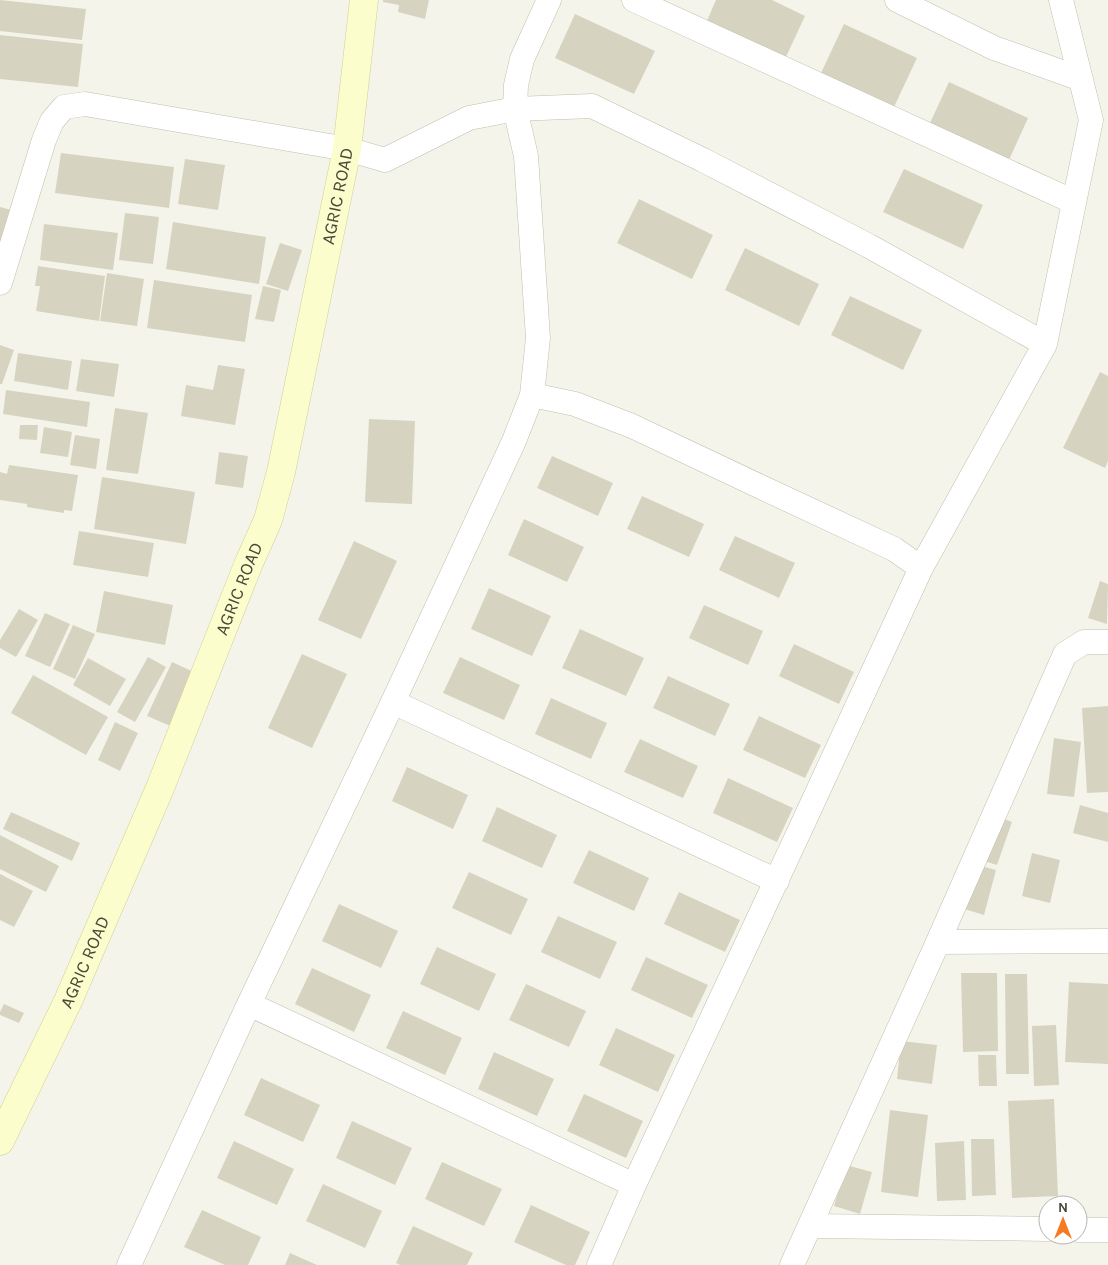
<svg xmlns="http://www.w3.org/2000/svg" width="1108" height="1265" viewBox="0 0 1108 1265" font-family="Karla,sans-serif">
<style>
.building{fill:#d6d4c0}
.lines{fill:none;stroke-linecap:round;stroke-linejoin:round}
.street-casing{stroke:#c0bfad;stroke-width:25}
.secondary-casing{stroke:#d0d099;stroke-width:29}
.street{stroke:#fff;stroke-width:24}
.secondary{stroke:#fcfdcc;stroke-width:28}
.labels{text-anchor:middle;stroke-width:5;stroke-linejoin:round;paint-order:stroke}
.street-label{font-size:18px;fill:#494738;stroke:#fff}
</style>
<rect width="100%" height="100%" fill="#f5f4ea"/>
<path class="building" d="M0 0 86 9 82 40 0 31Z
M383 0H429L425 19 398 12 399 5 383 2Z
M716 0H772L805 16 785 59 706 23Z
M575 14 655 51 634 94 555 58Z
M844 24 917 58 894 107 821 73Z
M0 35 83 44 78 87 0 79Z
M949 82 1028 118 1008 162 929 125Z
M61 153 174 167 169 208 55 193Z
M185 159 225 165 218 210 178 204Z
M904 169 983 205 963 249 883 212Z
M639 199 713 235 692 279 617 243Z
M0 207 15 211 0 248Z
M125 213 159 217 153 264 119 260Z
M173 222 266 237 259 284 166 269Z
M44 224 118 233 113 270 40 260Z
M280 243 302 250 288 291 266 284Z
M745 248 819 284 799 326 725 290Z
M38 266 105 276 99 321 36 311 40 286H35Z
M107 273 144 279 137 326 100 321Z
M154 280 252 295 245 342 147 328Z
M263 286 281 290 274 322 255 319Z
M850 296 922 330 903 370 831 335Z
M0 345 14 350 2 384H0Z
M18 353 72 361 68 390 14 381Z
M81 359 119 364 114 397 76 391Z
M218 365 245 369 235 425 181 416 186 385 213 390Z
M1100 372 1108 376V461L1105 468 1063 448Z
M6 390 90 402 87 427 3 414Z
M115 408 148 413 138 474 106 470Z
M369 419 415 421 412 504 365 502Z
M20 425H38L37 440 19 439Z
M44 427 72 432 68 457 40 453Z
M75 435 100 439 96 469 70 465Z
M219 452 248 456 243 488 215 484Z
M552 456 613 483 598 516 537 488Z
M9 465 78 475 72 511 64 510V513L27 507V504L0 500V472L7 474Z
M102 477 195 492 186 544 94 529Z
M642 496 704 524 689 557 627 529Z
M524 519 584 547 567 582 508 555Z
M79 531 154 543 148 577 73 565Z
M735 536 795 563 779 598 719 570Z
M354 541 397 561 361 639 318 620Z
M1100 581 1108 584 1107 624 1088 618Z
M489 588 551 616 532 656 471 629Z
M104 591 173 605 165 645 96 632Z
M704 605 763 631 748 665 689 638Z
M19 609 38 620 16 657 0 648V640Z
M45 613 70 624 50 667 25 656Z
M73 625 95 634 75 679 53 669Z
M580 629 644 658 626 696 562 668Z
M794 644 854 672 839 704 779 676Z
M302 654 347 674 312 748 268 728Z
M148 657 166 667 135 722 117 712Z
M460 657 520 685 504 720 443 693Z
M88 658 126 679 110 706 73 685Z
M172 662 198 674 173 727 147 716Z
M33 675 108 717 86 755 11 713Z
M668 676 730 704 715 736 653 708Z
M551 698 607 723 591 759 535 734Z
M1108 706V792L1087 793 1082 708Z
M759 716 821 745 805 778 743 750Z
M115 722 138 733 120 771 98 760Z
M1054 738 1081 742 1074 797 1047 794Z
M640 739 698 766 683 798 624 772Z
M407 767 468 795 453 829 392 801Z
M728 778 793 808 777 842 713 813Z
M1080 805 1108 813V842L1073 833Z
M497 807 557 835 542 868 482 841Z
M11 812 80 843 72 861 3 829Z
M996 816 1012 822 997 865 981 860Z
M0 835 59 866 46 892 0 869Z
M589 850 649 878 634 911 573 883Z
M1032 853 1060 860 1050 903 1022 896Z
M974 864 996 870 984 915 961 908Z
M469 872 528 899 511 935 452 908Z
M0 874 33 891 14 927 0 920Z
M679 892 740 920 725 952 664 924Z
M339 904 398 931 381 968 322 941Z
M558 916 617 942 600 979 541 952Z
M437 947 496 974 479 1011 420 984Z
M646 957 708 985 692 1018 631 990Z
M312 968 371 995 354 1032 295 1004Z
M961 973H997L998 1051 963 1052Z
M1005 974H1027L1029 1074H1006Z
M1069 982 1108 984V1064L1065 1062Z
M526 984 586 1011 569 1047 509 1020Z
M4 1004 24 1013 19 1023 0 1015V1012Z
M403 1011 462 1038 445 1075 386 1048Z
M1056 1025 1059 1085 1034 1086 1032 1026Z
M616 1028 675 1055 658 1092 599 1065Z
M901 1041 937 1045 932 1084 897 1079Z
M494 1052 554 1079 537 1116 478 1089Z
M978 1055H996L997 1086H979Z
M261 1078 320 1105 303 1142 244 1115Z
M584 1094 643 1121 626 1158 567 1131Z
M1054 1099 1058 1196 1012 1198 1008 1101Z
M890 1110 928 1115 918 1197 881 1192Z
M352 1121 412 1148 395 1185 336 1158Z
M971 1139H994L996 1195 972 1196Z
M234 1141 294 1169 277 1205 217 1178Z
M964 1141 966 1200 937 1201 935 1143Z
M442 1162 502 1189 484 1226 425 1199Z
M846 1165 872 1172 860 1214 834 1206Z
M323 1184 382 1211 365 1248 306 1221Z
M531 1205 590 1232 575 1265H566L514 1242Z
M202 1210 261 1237 248 1265H225L184 1247Z
M413 1226 473 1253 467 1265H400L396 1263Z
M290 1253 317 1265H285Z"/>
<g class="lines">
<defs>
<path id="street" d="M634 0 1074 202
M897 0 994 48 1081 79
M0 283 44 140 52 121 64 107 85 104 347 149 385 160 469 118 515 109 592 106 703 160 869 246 1045 344
M532 395 575 404 632 426 761 487 894 549 921 568
M393 702 777 881
M938 942 1108 941
M249 1004 634 1185
M810 1226 1048 1229
M1078 1230H1108
M129 1265 249 1004 393 702 514 441 532 395 538 338 526 156 515 109 516 85 522 59 549 0
M599 1265 634 1185 799 832 921 568 1045 344 1091 120 1061 0
M792 1265 938 942 1065 654 1084 642H1108"/>
<g id="secondary">
<path id="s1" d="M0 1141 68 1001 160 788 248 565 268 520 281 472 347 149 364 0"/>
</g>
</defs>
<use href="#street" class="street-casing"/>
<use href="#secondary" class="secondary-casing"/>
<use href="#street" class="street"/>
<use href="#secondary" class="secondary"/>
</g>
<g class="labels">
<g class="street-label">
<text dy="6" stroke="none"><textPath href="#s1" startOffset="1008">AGRIC ROAD</textPath></text>
<text dy="6" stroke="none"><textPath href="#s1" startOffset="602">AGRIC ROAD</textPath></text>
<text dy="6" stroke="none"><textPath href="#s1" startOffset="198">AGRIC ROAD</textPath></text>
</g>
</g>
<g transform="translate(1063 1220)"><circle r="24" fill="#ffffff" stroke="#b6b5af"/>
<path d="M0-4L9 19L0 12L-9 19Z" fill="#f57a21"/>
<text y="-8" font-size="14" font-weight="bold" text-anchor="middle" fill="#494738">N</text>
</g>
</svg>
